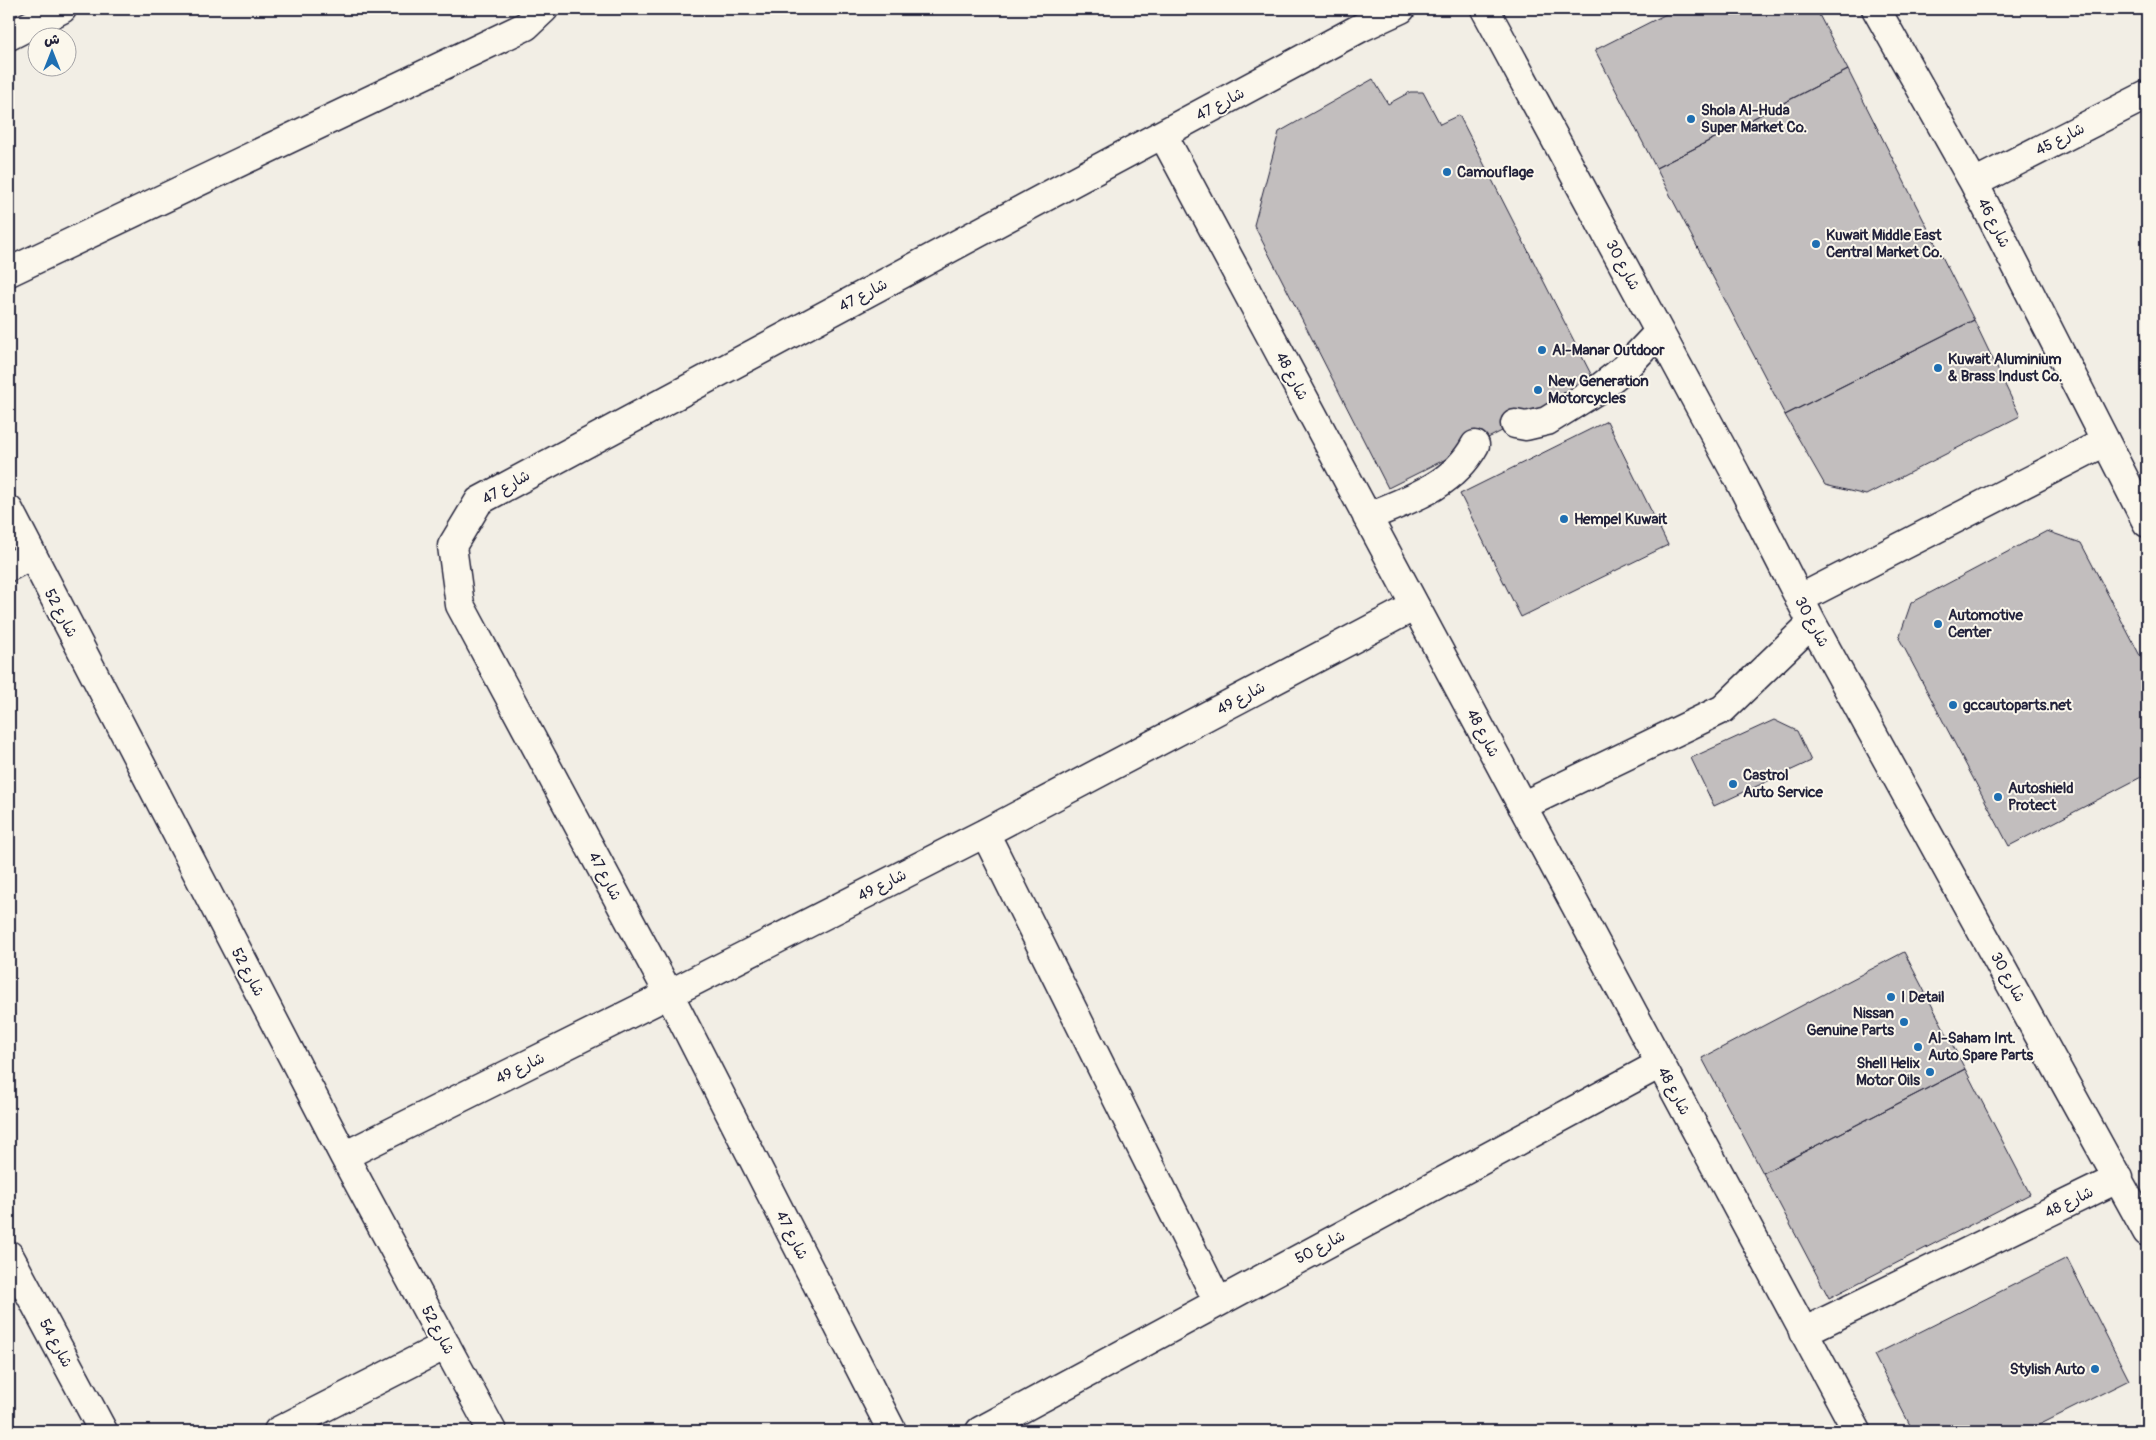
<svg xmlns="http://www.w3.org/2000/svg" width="2156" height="1440" viewBox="0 0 2156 1440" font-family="Pangolin,'Playpen Sans Arabic',sans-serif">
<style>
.building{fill:#c2bebe;stroke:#22223b}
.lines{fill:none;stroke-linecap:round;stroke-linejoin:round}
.minor-casing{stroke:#22223b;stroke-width:31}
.major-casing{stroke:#22223b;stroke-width:31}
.minor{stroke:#fbf7ec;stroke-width:28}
.major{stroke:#fbf7ec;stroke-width:28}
.poi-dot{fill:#1f6fb2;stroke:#fbf7ec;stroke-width:2}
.labels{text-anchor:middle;stroke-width:4;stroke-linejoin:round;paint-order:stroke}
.street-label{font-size:15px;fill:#22223b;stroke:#fbf7ec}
.poi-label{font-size:15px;font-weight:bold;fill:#22223b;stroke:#fbf7ec;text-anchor:start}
</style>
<rect width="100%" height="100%" fill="#f2eee5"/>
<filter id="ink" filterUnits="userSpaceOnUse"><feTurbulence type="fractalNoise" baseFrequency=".02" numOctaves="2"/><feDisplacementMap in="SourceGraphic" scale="10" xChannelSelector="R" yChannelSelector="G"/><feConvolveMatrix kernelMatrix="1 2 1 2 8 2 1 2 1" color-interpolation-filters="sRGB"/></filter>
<g filter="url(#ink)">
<path class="building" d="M1676 9H1816L1848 70 1656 168 1595 50Z
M1848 70 1974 320 1785 415 1656 168Z
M1373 79 1388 104 1410 92H1423L1440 124 1459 115 1596 384 1388 488 1254 225 1279 132Z
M1974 320 2020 416 1866 495 1825 485 1785 415Z
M1607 421 1668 545 1521 617 1460 494Z
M2047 531 2081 543 2147 669V774L2009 846 1899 638 1911 603Z
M1774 720 1797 731 1811 761 1714 806 1691 758Z
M1904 952 1965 1069 1763 1173 1702 1058Z
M1965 1069 2030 1194 1829 1298 1763 1173Z
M2067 1258 2129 1380 2027 1431H1913L1874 1355Z"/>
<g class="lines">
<defs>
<path id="minor" d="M1485 9 1736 474 1812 623 2147 1232
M1876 9 1974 183 2147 523
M1163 135 1857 1431
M1974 183 2147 95
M9 272 526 26 544 9
M1515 424 1526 426 1547 421 1597 390 1625 368 1659 332
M9 510 344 1156 492 1431
M1367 517C1408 500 1453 486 1475 445
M9 567 31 555
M1799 599 2105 442
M1522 806 1723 709 1812 623
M985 833 1218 1302
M344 1156 669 994 985 833 1415 606
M9 1255 103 1431
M1803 1332 2119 1178
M278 1431 446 1345
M892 1431 669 994 460 605 452 546 479 501 1362 27 1401 9
M980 1431 1660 1064"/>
<path id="major" d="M9 36 62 9"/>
</defs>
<use href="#minor" class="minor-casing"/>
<use href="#major" class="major-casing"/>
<use href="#minor" class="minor"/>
<use href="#major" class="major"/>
</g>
</g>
<g class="poi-dot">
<circle cx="1691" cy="119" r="5"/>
<circle cx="1447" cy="172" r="5"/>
<circle cx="1816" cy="244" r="5"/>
<circle cx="1542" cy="350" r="5"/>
<circle cx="1938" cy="368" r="5"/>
<circle cx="1538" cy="390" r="5"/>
<circle cx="1564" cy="519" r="5"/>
<circle cx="1938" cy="624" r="5"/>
<circle cx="1953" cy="705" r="5"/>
<circle cx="1733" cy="784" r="5"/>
<circle cx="1998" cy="797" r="5"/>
<circle cx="1891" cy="997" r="5"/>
<circle cx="1904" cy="1022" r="5"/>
<circle cx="1918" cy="1047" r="5"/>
<circle cx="1930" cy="1072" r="5"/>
<circle cx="2095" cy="1369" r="5"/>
</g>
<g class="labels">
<g class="street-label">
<text transform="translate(1220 104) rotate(-28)" y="5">شارع 47</text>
<text transform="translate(2060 139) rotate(-27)" y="5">شارع 45</text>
<text transform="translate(1994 223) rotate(63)" y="5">شارع 46</text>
<text transform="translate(1623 265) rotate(62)" y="5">شارع 30</text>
<text transform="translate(863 295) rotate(-28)" y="5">شارع 47</text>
<text transform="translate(1292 376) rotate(62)" y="5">شارع 48</text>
<text transform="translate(506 487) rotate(-30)" y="5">شارع 47</text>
<text transform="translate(61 613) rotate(62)" y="5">شارع 52</text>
<text transform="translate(1812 622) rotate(62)" y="5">شارع 30</text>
<text transform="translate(1241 698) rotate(-28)" y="5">شارع 49</text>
<text transform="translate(1483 733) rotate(62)" y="5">شارع 48</text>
<text transform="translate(605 876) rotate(62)" y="5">شارع 47</text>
<text transform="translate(882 885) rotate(-27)" y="5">شارع 49</text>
<text transform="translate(248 972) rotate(62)" y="5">شارع 52</text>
<text transform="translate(2008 977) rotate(61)" y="5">شارع 30</text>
<text transform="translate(520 1068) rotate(-26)" y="5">شارع 49</text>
<text transform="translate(1674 1091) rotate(62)" y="5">شارع 48</text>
<text transform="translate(2069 1202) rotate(-26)" y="5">شارع 48</text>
<text transform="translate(792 1235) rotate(63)" y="5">شارع 47</text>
<text transform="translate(1320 1247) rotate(-28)" y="5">شارع 50</text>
<text transform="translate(438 1330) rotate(62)" y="5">شارع 52</text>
<text transform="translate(56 1343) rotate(62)" y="5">شارع 54</text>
</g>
<g class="poi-label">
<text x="1701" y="115">Shola Al-Huda<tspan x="1701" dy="17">Super Market Co.</tspan></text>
<text x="1457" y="177">Camouflage</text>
<text x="1826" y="240">Kuwait Middle East<tspan x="1826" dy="17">Central Market Co.</tspan></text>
<text x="1552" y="355">Al-Manar Outdoor</text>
<text x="1948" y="364">Kuwait Aluminium<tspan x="1948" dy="17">&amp; Brass Indust Co.</tspan></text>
<text x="1548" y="386">New Generation<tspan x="1548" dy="17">Motorcycles</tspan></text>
<text x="1574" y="524">Hempel Kuwait</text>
<text x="1948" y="620">Automotive<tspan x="1948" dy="17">Center</tspan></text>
<text x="1963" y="710">gccautoparts.net</text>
<text x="1743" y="780">Castrol<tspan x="1743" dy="17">Auto Service</tspan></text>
<text x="2008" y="793">Autoshield<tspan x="2008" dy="17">Protect</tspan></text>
<text x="1901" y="1002">I Detail</text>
<text x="1894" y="1018" text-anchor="end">Nissan<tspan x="1894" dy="17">Genuine Parts</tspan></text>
<text x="1928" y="1043">Al-Saham Int.<tspan x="1928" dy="17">Auto Spare Parts</tspan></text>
<text x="1920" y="1068" text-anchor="end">Shell Helix<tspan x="1920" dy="17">Motor Oils</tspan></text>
<text x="2085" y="1374" text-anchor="end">Stylish Auto</text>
</g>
</g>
<rect width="2156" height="1440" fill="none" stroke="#fbf7ec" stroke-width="30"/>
<rect x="15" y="15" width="2126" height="1410" fill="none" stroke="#22223b" stroke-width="2" filter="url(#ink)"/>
<g transform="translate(52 52)"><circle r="24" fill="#fbf7ec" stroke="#a4a2a5"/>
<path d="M0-4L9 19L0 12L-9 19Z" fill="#1f6fb2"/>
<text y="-8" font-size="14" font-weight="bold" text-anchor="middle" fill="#22223b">ش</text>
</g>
</svg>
